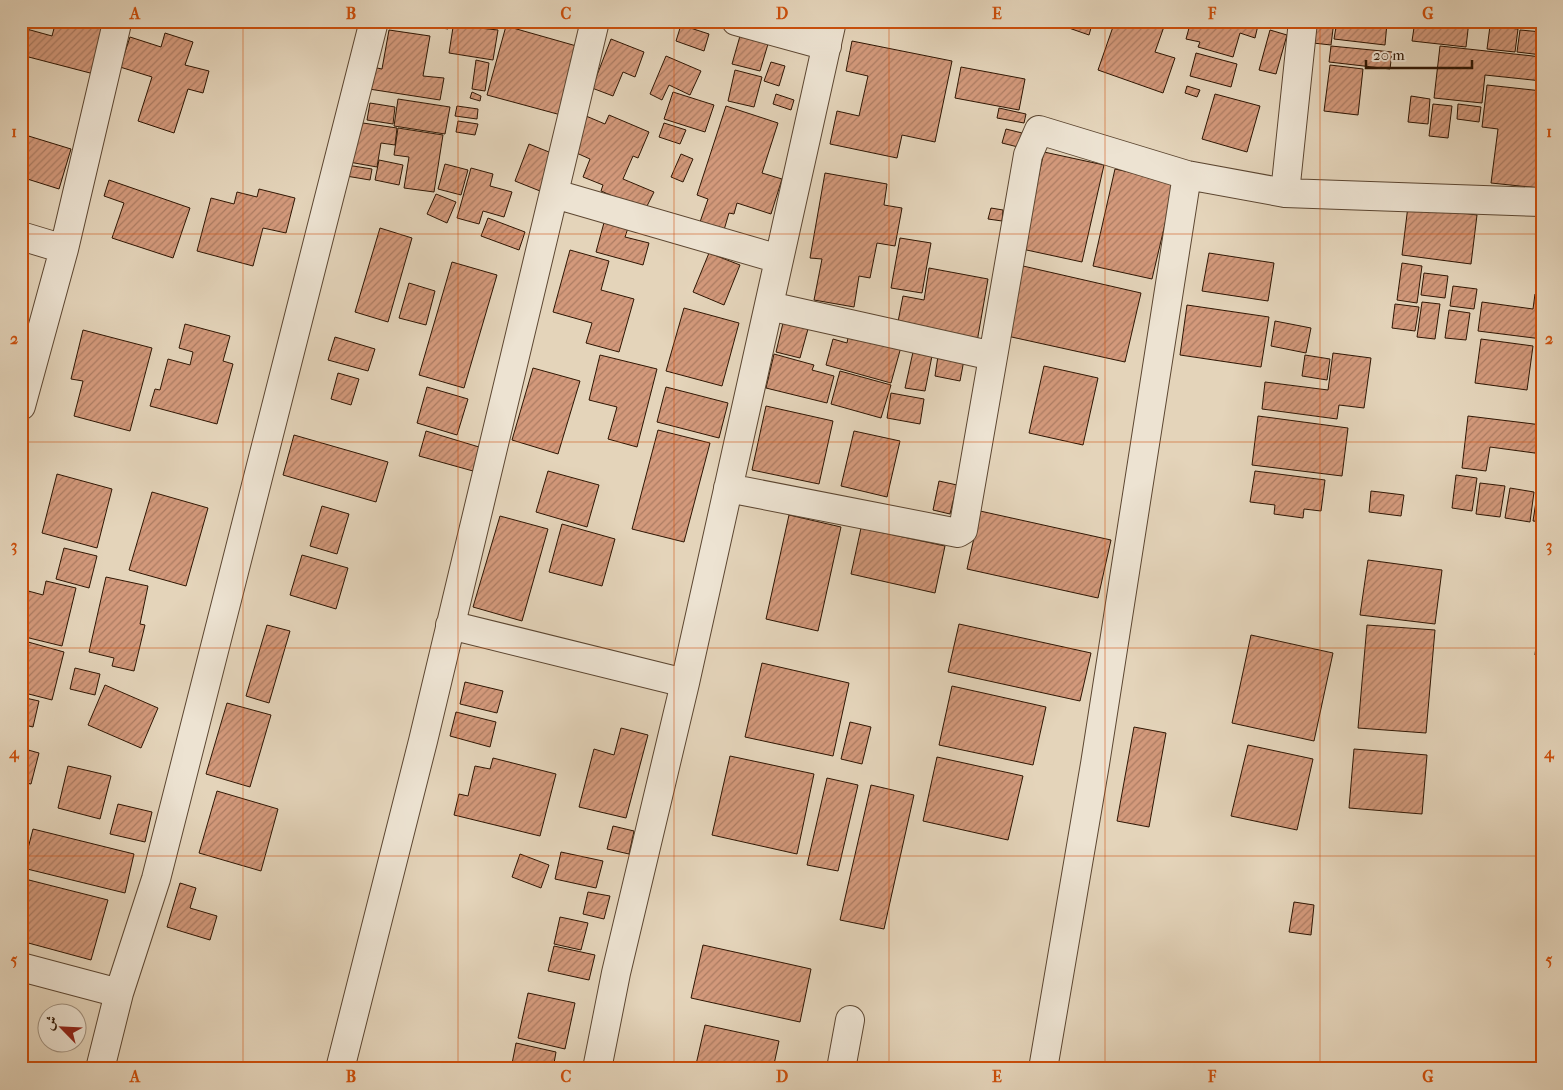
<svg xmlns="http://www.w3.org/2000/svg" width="1563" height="1090" viewBox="0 0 1563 1090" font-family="'IM FELL French Canon',Amiri,serif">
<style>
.building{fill:url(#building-hatch);stroke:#2f1603}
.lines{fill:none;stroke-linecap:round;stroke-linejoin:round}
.street-casing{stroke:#5c4631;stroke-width:30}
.street{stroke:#ede3d2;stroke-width:28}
.grid{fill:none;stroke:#cc4f0b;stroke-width:1;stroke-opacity:0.55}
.neatline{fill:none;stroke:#cc4f0b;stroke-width:2}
.grid-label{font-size:16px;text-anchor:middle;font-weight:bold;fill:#cc4f0b}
</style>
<defs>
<pattern id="building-hatch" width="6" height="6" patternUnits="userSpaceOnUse" patternTransform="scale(1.25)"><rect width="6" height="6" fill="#d3997b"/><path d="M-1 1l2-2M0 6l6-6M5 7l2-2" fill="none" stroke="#ac7c63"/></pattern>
</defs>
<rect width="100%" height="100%" fill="#e4d4ba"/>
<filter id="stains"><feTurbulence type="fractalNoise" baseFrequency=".004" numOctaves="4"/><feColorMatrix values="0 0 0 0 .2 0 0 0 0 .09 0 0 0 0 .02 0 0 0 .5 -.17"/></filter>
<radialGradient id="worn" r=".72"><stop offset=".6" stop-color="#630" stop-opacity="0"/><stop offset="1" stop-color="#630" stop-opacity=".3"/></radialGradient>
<path class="building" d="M56 21H77L106 29 94 74 21 55 23 28 52 36Z
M307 21H328L325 28Z
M431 21H450L448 29 430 26Z
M454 21H480L479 28 498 30 493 60 449 53Z
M1067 21H1093L1089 35 1066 27Z
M1115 21H1166L1155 52 1175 58 1163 93 1098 70Z
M1191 21H1259L1255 38 1240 33 1233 57 1198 47 1200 42 1186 39Z
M1306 21H1334L1331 45 1304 42Z
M1337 21H1409V26L1387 23 1385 45 1334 39Z
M1415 21H1469L1466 47 1412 41Z
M681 25 709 34 704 51 676 41Z
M506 26 580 47 561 115 487 95Z
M1490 26 1518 29 1515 52 1487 49Z
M389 30 430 36 423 76 444 78 440 100 369 89 372 67 382 69Z
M1270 30 1287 35 1276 74 1259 70Z
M1520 30 1542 32V55L1517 52Z
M165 33 193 42 185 65 209 71 203 93 188 89 174 133 138 121 152 77 120 67 130 37 161 47Z
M740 36 768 44 760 71 732 64Z
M611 39 644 52 635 77 623 72 613 96 592 88Z
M852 41 952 61 935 142 902 135 897 158 830 144 837 111 859 116 868 76 846 71Z
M1331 46 1392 52 1390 69 1329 62Z
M1440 46 1542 57V81L1485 75 1482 103 1434 98Z
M1196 53 1237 64 1231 87 1190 76Z
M666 56 701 71 690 95 669 85 662 100 650 94Z
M476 60 489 63 485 91 472 89Z
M771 62 785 66 779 86 764 81Z
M1330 65 1363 69 1358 115 1324 111Z
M961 67 1025 79 1019 110 955 98Z
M735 70 762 77 754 107 728 101Z
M1487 85 1542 91V163L1539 188 1491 183 1498 129 1482 127Z
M1187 86 1200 90 1197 97 1185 93Z
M472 92 481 96 480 101 470 98Z
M673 92 714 105 705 132 664 119Z
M776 94 794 100 791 110 773 104Z
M1215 94 1260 106 1247 152 1202 139Z
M1411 96 1430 99 1428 124 1408 122Z
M398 99 450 107 445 134 394 126Z
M370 103 395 107 393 124 367 120Z
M1433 104 1452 106 1448 138 1429 136Z
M1458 104 1481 107 1479 122 1457 119Z
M457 106 478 109 477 119 455 116Z
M726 106 778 123 762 173 782 179 771 214 737 203 734 214 729 213 724 230 700 222 708 199 697 195Z
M999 108 1026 114 1024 123 997 118Z
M609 115 649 132 638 158 633 156 623 179 654 192 645 210 601 191 603 185 583 177 590 159 572 151 586 116 605 124Z
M458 121 478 124 475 135 456 132Z
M356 122 397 128 395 145 381 143 377 167 349 162Z
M664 123 686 130 680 144 659 137Z
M398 128 443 135 434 192 404 188 409 157 394 155Z
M1006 129 1022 133 1018 147 1002 143Z
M22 134 71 149 59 189 21 177Z
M529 144 554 154 540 191 515 181Z
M1044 152 1104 165 1082 262 1022 249Z
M681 154 693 159 683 182 671 177Z
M379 160 403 165 399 185 375 180Z
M445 164 468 170 461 195 438 189Z
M347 165 372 169 370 180 346 176Z
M471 168 493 174 490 186 512 192 504 217 483 211 479 224 457 218Z
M1115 169 1175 182 1152 279 1093 266Z
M825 173 887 184 884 205 902 208 895 246 877 243 870 278 859 276 854 307 814 300 822 259 810 258Z
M109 180 190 208 173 258 112 238 124 203 104 196Z
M259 189 295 198 286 233 263 228 253 266 197 251 211 198 234 204 237 192 257 197Z
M436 194 456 202 447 223 427 214Z
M1408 206 1477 215 1471 264 1402 255Z
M991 208 1003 210 1002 221 988 219Z
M488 218 525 232 519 250 481 236Z
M605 219 629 225 625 237 649 243 643 265 596 252Z
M380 228 412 238 388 322 355 312Z
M900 238 931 243 922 293 891 288Z
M570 250 609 261 601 290 634 299 619 352 586 343 592 323 553 312Z
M709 253 740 265 724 305 693 292Z
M1209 253 1274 263 1268 301 1202 291Z
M452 262 497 275 464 388 419 375Z
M1402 263 1422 266 1417 303 1397 300Z
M1023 266 1141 293 1125 362 1007 336Z
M929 268 988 279 977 342 897 327 903 296 924 300Z
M1424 273 1448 276 1445 298 1421 295Z
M409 283 435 291 426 325 399 318Z
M1453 286 1477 289 1474 309 1450 306Z
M1535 294 1542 295V339L1478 331 1482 302 1533 309Z
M1422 302 1440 304 1435 339 1417 337Z
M1395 304 1419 307 1415 331 1392 328Z
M1187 305 1269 317 1261 367 1180 355Z
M684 308 739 323 722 386 666 371Z
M1449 310 1470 313 1466 340 1445 338Z
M1275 321 1311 328 1306 353 1271 346Z
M783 323 808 329 800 358 776 352Z
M185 324 230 336 223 361 233 364 217 424 150 406 155 389 160 390 168 359 190 365 193 352 179 348Z
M83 330 152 348 130 431 74 416 83 381 71 379Z
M849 333 901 347 891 383 826 365 833 339 847 343Z
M335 337 375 349 368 371 328 360Z
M1481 339 1533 346 1527 390 1475 383Z
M913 352 932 356 925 391 905 388Z
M1333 353 1371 358 1364 408 1339 405 1337 419 1262 409 1265 382 1328 390Z
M774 354 814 365 812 370 834 376 827 403 766 388Z
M600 355 657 369 637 447 608 439 617 407 589 400Z
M1305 355 1330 359 1327 380 1302 376Z
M938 356 964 360 960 381 935 376Z
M1044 366 1098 378 1083 445 1029 433Z
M533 368 580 381 558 454 512 440Z
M840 371 891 385 881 418 831 404Z
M338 373 359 379 351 405 331 399Z
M427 387 468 399 457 435 417 423Z
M666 387 728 403 719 438 657 422Z
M891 393 924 399 920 424 887 418Z
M766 406 833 421 819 484 752 470Z
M1258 416 1348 428 1342 476 1252 465Z
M1468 416 1542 425V454L1490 447 1486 471 1462 468Z
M658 430 710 443 684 542 632 529Z
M426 431 479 447 473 471 419 456Z
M854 431 900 441 887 497 841 486Z
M294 435 388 462 376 502 283 475Z
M548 471 599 485 587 527 536 512Z
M1255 471 1325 480 1321 511 1304 509 1303 518 1274 514 1275 505 1250 502Z
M57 474 112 489 97 548 42 533Z
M1456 475 1477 478 1472 511 1452 508Z
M939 481 957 485 950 514 933 510Z
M1539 482H1542V522L1533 521Z
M1480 483 1505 486 1500 517 1476 514Z
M1510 488 1534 492 1530 522 1505 518Z
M1371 491 1404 495 1401 516 1369 512Z
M152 492 208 508 186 586 129 570Z
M322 506 349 514 337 554 310 546Z
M980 511 1111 540 1098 598 967 569Z
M789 515 841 527 818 631 766 619Z
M500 516 548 529 522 621 473 607Z
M562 524 615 539 602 586 549 572Z
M861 528 945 546 935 593 851 574Z
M64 548 97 556 89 588 56 579Z
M302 555 348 568 336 609 290 595Z
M1368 560 1442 570 1435 624 1360 615Z
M106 577 148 586 140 624 145 625 134 671 112 666 114 658 89 652Z
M46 581 76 588 62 646 21 636V589L43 595Z
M959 624 1091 653 1080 701 948 672Z
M267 625 290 631 269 703 246 696Z
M1367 625 1435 630 1426 733 1358 728Z
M1251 635 1333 653 1314 741 1232 723Z
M1537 638 1542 639V656L1535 655Z
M21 640 64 652 52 700 21 692Z
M762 663 849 683 833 756 745 737Z
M75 668 100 674 95 695 70 689Z
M465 682 503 691 497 713 460 704Z
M105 685 158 708 141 748 88 725Z
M952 686 1046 707 1033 765 939 745Z
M21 697 39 701 33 727 21 724Z
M227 703 271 715 250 787 206 774Z
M456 712 496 722 490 747 450 736Z
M850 722 871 727 862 764 841 759Z
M1134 727 1166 733 1149 827 1117 821Z
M621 728 648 735 626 818 579 807 594 749 614 755Z
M1248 745 1313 759 1297 830 1231 816Z
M21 748 39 753 31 784 21 782Z
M1354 749 1427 755 1422 814 1349 808Z
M730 756 814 774 797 854 712 835Z
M937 757 1023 776 1008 840 923 821Z
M493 758 556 774 540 836 454 815 459 794 468 796 475 766 490 769Z
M68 766 111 776 100 819 58 808Z
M827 778 858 785 838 871 807 865Z
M871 785 914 795 884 929 840 920Z
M217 791 278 809 261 871 199 853Z
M118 804 152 812 145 842 110 834Z
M613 826 634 831 629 854 607 849Z
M33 829 134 854 125 893 23 868Z
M561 852 603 861 596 888 555 879Z
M520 854 549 865 541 888 512 877Z
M21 878 108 900 91 960 21 941Z
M180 883 196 888 190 908 217 916 210 940 167 927Z
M588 892 610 896 604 919 583 914Z
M1294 902 1314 905 1311 935 1289 932Z
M560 917 588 923 581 950 554 944Z
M703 945 811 969 800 1022 691 998Z
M554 946 595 955 589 980 548 971Z
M528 993 575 1003 565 1049 518 1038Z
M705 1025 779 1041 773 1069H695Z
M516 1043 556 1052 553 1069H511Z"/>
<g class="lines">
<defs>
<path id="street" d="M736 21 827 46
M1285 193 1303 21
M555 194 779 259
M21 236 64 249
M769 306 993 356
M21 406 64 249 117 23
M728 488 958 533 963 530 1028 155 1039 130 1187 175 1285 193 1542 202
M450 625 685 683
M21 967 119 993
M100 1069 119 993 156 879 374 21
M340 1069 423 741 595 21
M597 1069 616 973 685 683 832 21
M841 1069 850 1020
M1043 1069 1095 764 1187 175"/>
</defs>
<use href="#street" class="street-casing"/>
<use href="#street" class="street"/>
</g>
<path class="grid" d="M243 21V1069M458 21V1069M674 21V1069M889 21V1069M1105 21V1069M1320 21V1069M21 234H1542M21 442H1542M21 648H1542M21 856H1542"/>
<rect width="1563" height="1090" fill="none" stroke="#e4d4ba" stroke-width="55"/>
<g transform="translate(62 1028) rotate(294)"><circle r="24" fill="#ede3d2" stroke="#a1917f"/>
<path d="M0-4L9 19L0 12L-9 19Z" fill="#8f2418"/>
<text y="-8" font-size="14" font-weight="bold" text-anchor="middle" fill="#2f1603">ش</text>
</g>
<path d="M1366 60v8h106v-8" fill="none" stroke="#2f1603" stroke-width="2.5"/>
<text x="1373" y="60" font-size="15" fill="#2f1603" stroke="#ede3d2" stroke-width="4" paint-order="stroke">20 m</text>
<rect x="28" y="28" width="1508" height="1034" class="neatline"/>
<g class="grid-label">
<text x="135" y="19">A</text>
<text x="351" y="19">B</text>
<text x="566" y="19">C</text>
<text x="782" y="19">D</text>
<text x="997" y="19">E</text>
<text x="1212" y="19">F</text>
<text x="1428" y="19">G</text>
<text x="14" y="137">1</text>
<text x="1549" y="137">1</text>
<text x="14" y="344">2</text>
<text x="1549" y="344">2</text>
<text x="14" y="551">3</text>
<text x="1549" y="551">3</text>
<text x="14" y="758">4</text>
<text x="1549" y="758">4</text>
<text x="14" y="965">5</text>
<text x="1549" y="965">5</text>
<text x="135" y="1082">A</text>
<text x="351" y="1082">B</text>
<text x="566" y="1082">C</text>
<text x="782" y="1082">D</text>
<text x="997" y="1082">E</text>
<text x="1212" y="1082">F</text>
<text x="1428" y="1082">G</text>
</g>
<rect width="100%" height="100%" filter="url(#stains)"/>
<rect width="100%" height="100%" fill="url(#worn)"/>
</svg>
